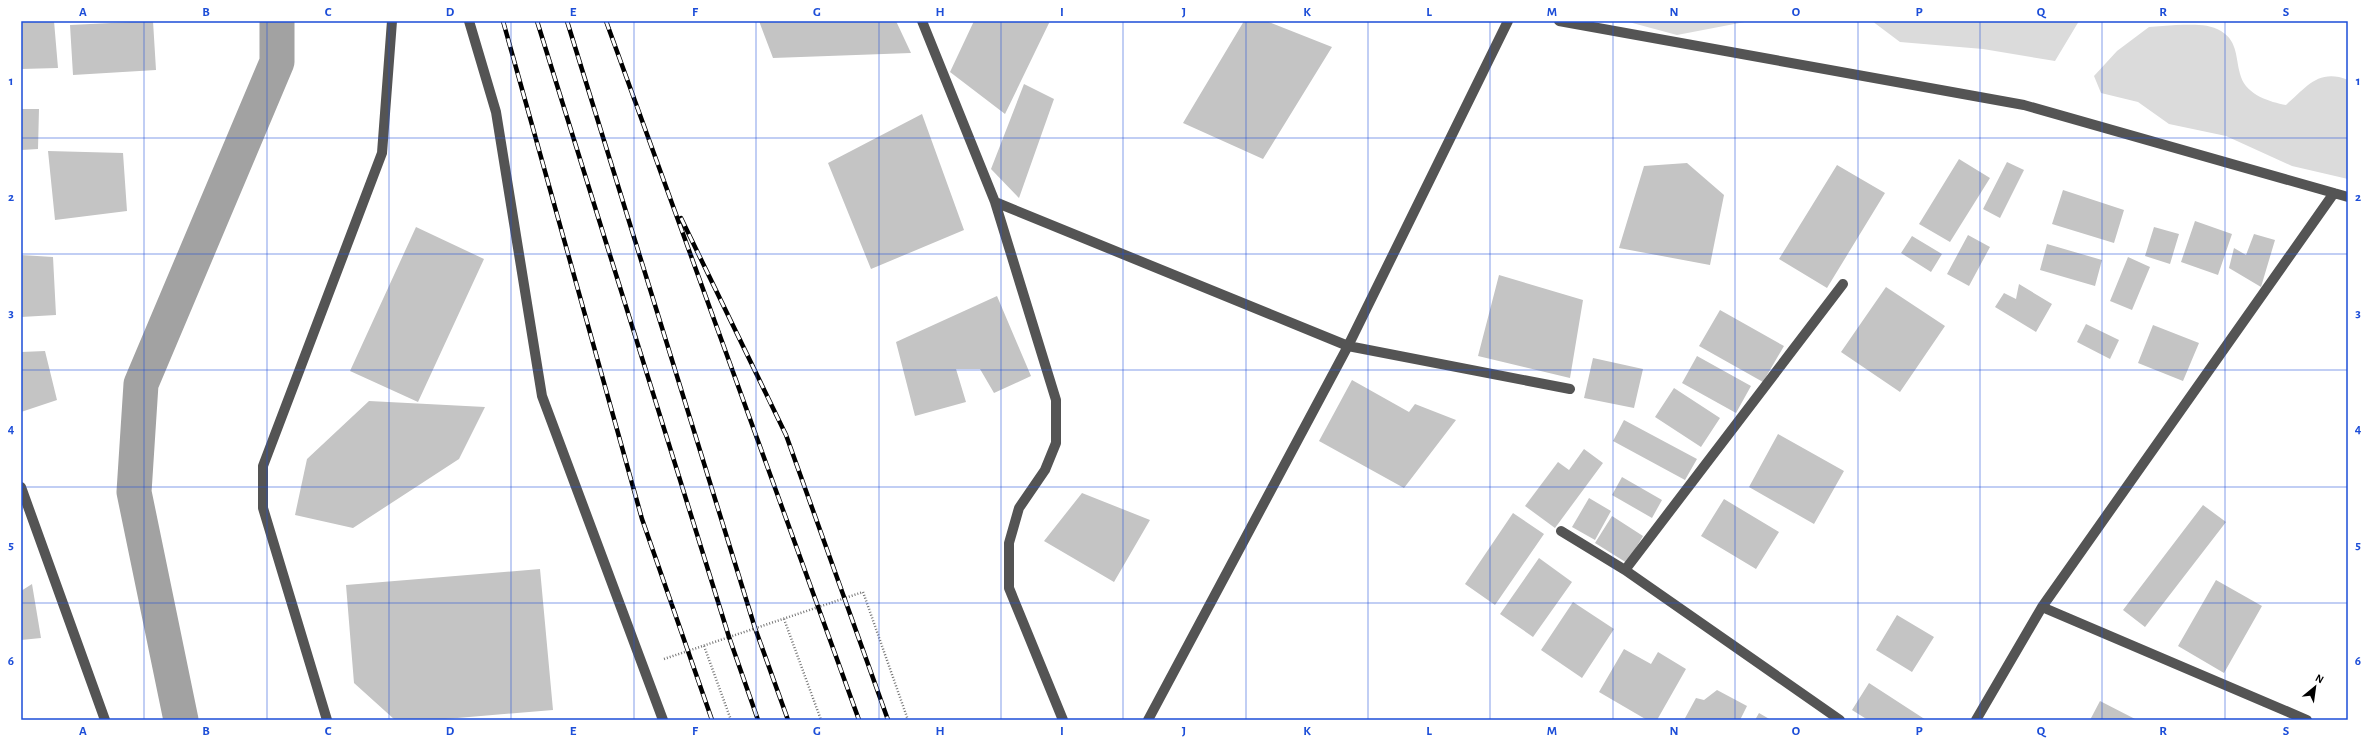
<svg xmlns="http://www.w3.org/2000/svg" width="2369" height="741" viewBox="0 0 2369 741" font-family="'Alegreya Sans',sans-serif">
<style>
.green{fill:#dbdbdb}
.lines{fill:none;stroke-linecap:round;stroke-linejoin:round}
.canal{stroke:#a2a2a2;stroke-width:35}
.building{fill:#c4c4c4}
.path{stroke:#767676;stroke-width:2.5;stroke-dasharray:1 2;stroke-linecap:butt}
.minor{stroke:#545454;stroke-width:10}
.rail-casing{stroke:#000;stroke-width:4.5}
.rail{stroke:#fff;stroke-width:3;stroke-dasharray:9;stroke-linecap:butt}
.grid{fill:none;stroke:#1d4ed8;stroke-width:1;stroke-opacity:0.55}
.neatline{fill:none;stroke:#1d4ed8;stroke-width:1.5}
.grid-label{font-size:13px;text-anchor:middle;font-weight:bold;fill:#1d4ed8}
</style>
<rect width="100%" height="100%" fill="#fff"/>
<path class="green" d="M1625 21H1750L1677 35Z
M1872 21H2079L2055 61 1983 49 1900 42Z
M2176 25C2190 25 2208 23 2221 31 2239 42 2235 60 2241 77 2247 95 2270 102 2286 105 2306 88 2318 68 2348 80V179L2292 166 2226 136 2169 124 2138 102 2101 93 2094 76 2117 51 2149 27Z"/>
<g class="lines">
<path class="canal" d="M181 720 134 492 141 384 277 62V21"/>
</g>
<path class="building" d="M21 21H54L58 68 21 69Z
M153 21 156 70 73 75 70 25Z
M759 21H896L911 53 773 58Z
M974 21H1050L1005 114 950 72Z
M1244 21H1266L1332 47 1263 159 1183 123Z
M1024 84 1054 99 1019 198 991 169Z
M21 109H39L38 149 21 150Z
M922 114 964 230 871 269 828 163Z
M48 151 123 153 127 211 55 220Z
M1959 159 1990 178 1950 242 1919 224Z
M2007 162 2024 170 2000 218 1983 209Z
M1687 163 1724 195 1710 265 1619 248 1644 166Z
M1837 165 1885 193 1827 288 1779 259Z
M2063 190 2124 210 2114 243 2052 224Z
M2195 221 2232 234 2218 275 2181 262Z
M416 227 484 259 418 402 350 371Z
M2154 227 2179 234 2170 264 2145 256Z
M2254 234 2275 240 2261 287 2229 268 2234 248 2246 255Z
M1968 235 1990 247 1969 286 1947 274Z
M1912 236 1942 254 1931 272 1901 253Z
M2047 244 2102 260 2095 286 2040 270Z
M21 255 53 257 56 315 21 317Z
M2128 257 2150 267 2132 310 2110 301Z
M1499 275 1583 300 1570 378 1478 356Z
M2019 284 2052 304 2036 332 1995 307 2004 293 2016 299Z
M1886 287 1945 326 1900 392 1841 352Z
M997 296 1031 376 994 393 980 369H956L966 402 915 416 896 342Z
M1720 310 1784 346 1763 382 1699 346Z
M2086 324 2119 340 2110 359 2077 342Z
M2153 325 2199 343 2183 381 2138 363Z
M45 351 57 400 21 412V352Z
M1697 356 1751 386 1736 413 1682 383Z
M1593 358 1643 369 1634 408 1584 398Z
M1352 380 1409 412 1415 404 1456 420 1404 488 1319 441Z
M1674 388 1720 418 1701 447 1655 417Z
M369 401 485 407 459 459 353 528 295 515 307 459Z
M1624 420 1697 459 1685 480 1613 441Z
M1778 434 1844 471 1814 524 1749 487Z
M1584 449 1603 463 1555 528 1525 506 1558 462 1569 470Z
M1622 477 1662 500 1652 518 1612 495Z
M1082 493 1150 520 1114 582 1044 541Z
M1589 498 1611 511 1595 540 1572 527Z
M1724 499 1779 532 1756 569 1701 536Z
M2203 505 2226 522 2145 627 2123 610Z
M1513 513 1544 534 1495 605 1465 584Z
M1612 516 1643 536 1627 563 1595 543Z
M1539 558 1572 582 1533 637 1500 614Z
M540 569 553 710 434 720H395L354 683 346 585Z
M2216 580 2262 606 2224 673 2178 646Z
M32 584 41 638 21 640V591Z
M1573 602 1614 629 1582 678 1541 650Z
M1897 615 1934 637 1912 672 1876 650Z
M1624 649 1651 664 1658 652 1686 669 1657 720H1647L1599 692Z
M1869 683 1926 720H1868L1852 710Z
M1717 690 1747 706 1740 720H1684L1696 698 1704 700Z
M2100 701 2137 720H2090Z
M1759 713 1771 720H1755Z"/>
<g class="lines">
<path class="path" d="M784 619 821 720
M704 646 731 720
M664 659 863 592 908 720"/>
<path class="minor" d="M469 21 496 112 542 396 663 720
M922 21 995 202 1056 400V443L1045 470 1019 508 1009 543V588L1063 720
M1559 21 2024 105 2348 197
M995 202 1348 346 1570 389
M21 487 105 720
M1561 531 1625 570 1840 720
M1625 570 1843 284
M2042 607 2307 720
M327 720 263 508V466L382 153 392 21
M1148 720 1348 346 1508 21
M1976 720 2042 607 2334 193"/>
<defs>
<path id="rail" d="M503 21 642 519 712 720
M537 21 729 637 758 720
M567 21 755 628 788 720
M606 21 859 720
M681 218 786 435 888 720"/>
</defs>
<use href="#rail" class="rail-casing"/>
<use href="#rail" class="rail"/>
</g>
<path class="grid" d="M144 21V720M267 21V720M389 21V720M511 21V720M634 21V720M756 21V720M879 21V720M1001 21V720M1123 21V720M1246 21V720M1368 21V720M1490 21V720M1613 21V720M1735 21V720M1858 21V720M1980 21V720M2102 21V720M2225 21V720M21 138H2348M21 254H2348M21 370H2348M21 487H2348M21 603H2348"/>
<rect width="2369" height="741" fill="none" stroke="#ffffff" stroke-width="44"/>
<g transform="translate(2315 687) rotate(29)" stroke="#ffffff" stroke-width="3" paint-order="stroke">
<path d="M0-3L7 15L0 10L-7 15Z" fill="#000000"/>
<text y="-6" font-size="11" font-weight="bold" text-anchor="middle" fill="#000000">N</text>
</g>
<rect x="22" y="22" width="2325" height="697" class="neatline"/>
<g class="grid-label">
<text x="83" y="16">A</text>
<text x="206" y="16">B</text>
<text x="328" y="16">C</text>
<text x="450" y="16">D</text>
<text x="573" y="16">E</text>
<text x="695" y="16">F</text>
<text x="817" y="16">G</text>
<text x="940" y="16">H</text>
<text x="1062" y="16">I</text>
<text x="1184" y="16">J</text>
<text x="1307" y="16">K</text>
<text x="1429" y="16">L</text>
<text x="1552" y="16">M</text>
<text x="1674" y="16">N</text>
<text x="1796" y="16">O</text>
<text x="1919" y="16">P</text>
<text x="2041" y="16">Q</text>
<text x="2163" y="16">R</text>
<text x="2286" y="16">S</text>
<text x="11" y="85">1</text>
<text x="2358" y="85">1</text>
<text x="11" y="201">2</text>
<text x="2358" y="201">2</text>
<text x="11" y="317">3</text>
<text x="2358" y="317">3</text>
<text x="11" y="433">4</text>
<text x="2358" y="433">4</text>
<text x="11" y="549">5</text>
<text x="2358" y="549">5</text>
<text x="11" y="665">6</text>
<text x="2358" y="665">6</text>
<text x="83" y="735">A</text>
<text x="206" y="735">B</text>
<text x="328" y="735">C</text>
<text x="450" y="735">D</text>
<text x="573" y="735">E</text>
<text x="695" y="735">F</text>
<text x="817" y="735">G</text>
<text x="940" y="735">H</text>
<text x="1062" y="735">I</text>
<text x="1184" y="735">J</text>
<text x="1307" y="735">K</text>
<text x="1429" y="735">L</text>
<text x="1552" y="735">M</text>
<text x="1674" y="735">N</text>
<text x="1796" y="735">O</text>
<text x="1919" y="735">P</text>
<text x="2041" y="735">Q</text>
<text x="2163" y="735">R</text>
<text x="2286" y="735">S</text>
</g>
</svg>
